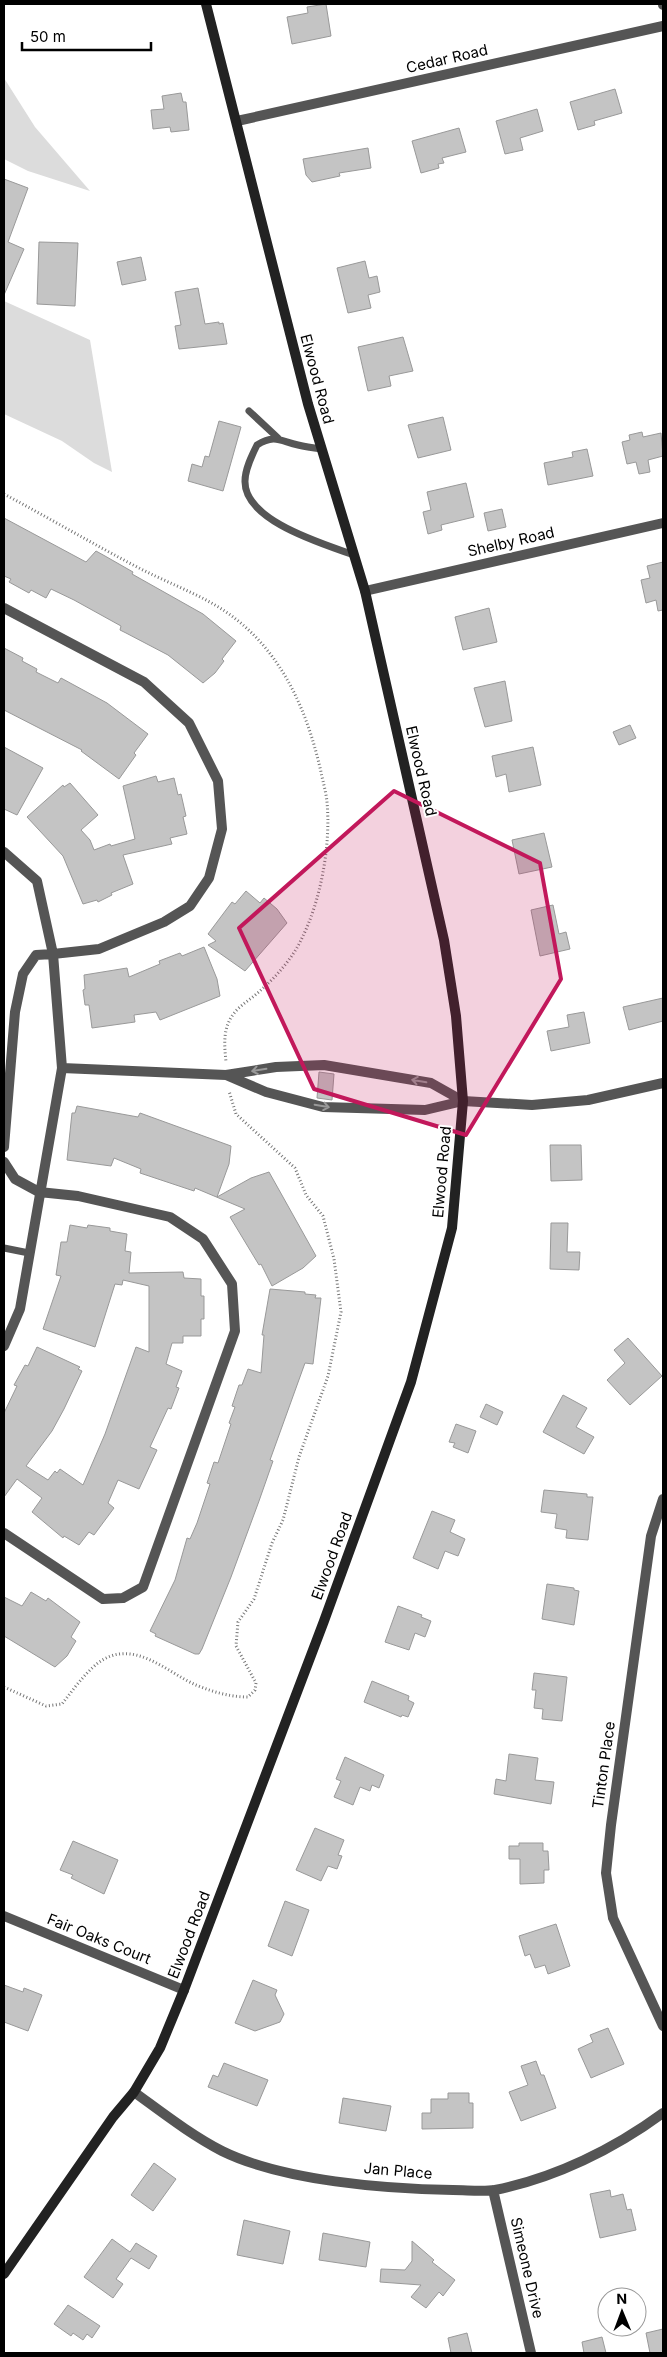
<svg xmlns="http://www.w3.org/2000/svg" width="667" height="2357" viewBox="0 0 667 2357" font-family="Inter,sans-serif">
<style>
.green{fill:#dcdcdc}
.building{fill:#c4c4c4;stroke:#999}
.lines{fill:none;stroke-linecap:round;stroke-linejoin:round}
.path{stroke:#777;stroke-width:3;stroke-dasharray:1 2.5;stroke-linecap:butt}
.service{stroke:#555;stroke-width:7}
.minor{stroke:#555;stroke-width:10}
.tertiary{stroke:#555;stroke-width:10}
.secondary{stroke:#222;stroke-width:10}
.oneway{stroke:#999}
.marked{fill:#c2185b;fill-opacity:0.2;stroke:#c2185b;stroke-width:4;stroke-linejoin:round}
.labels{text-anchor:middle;stroke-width:4;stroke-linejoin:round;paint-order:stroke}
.street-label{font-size:15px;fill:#000;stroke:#fff}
</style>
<rect width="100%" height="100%" fill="#fff"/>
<path class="green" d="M4 78 35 127 90 191 28 171 4 159Z
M4 301 90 340 112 472 94 463 62 441 4 414Z"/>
<path class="building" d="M326 4 331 36 292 44 287 17 308 13 307 7Z
M615 89 622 113 594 121 595 125 578 130 570 102Z
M181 93 183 102H186L189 130 171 132 170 127 153 129 151 110 164 109 162 96Z
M537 109 543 131 520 138 523 150 505 154 496 121Z
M459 128 466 152 442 158 444 163 438 164 439 168 421 173 412 141Z
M368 148 371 168 339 173 340 176 312 182 306 175 303 159Z
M4 179 28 188 8 242 24 249 4 295Z
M39 242 78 243 75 306 37 304Z
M141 257 146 280 122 285 117 262Z
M365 261 369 278 377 276 380 292 368 295 371 308 348 313 337 268Z
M198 288 205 324 219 322V324L223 323 227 344 179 349 175 326 181 325 175 292Z
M403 337 413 371 389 376 391 386 368 391 358 347Z
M443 417 451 450 418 458 408 425Z
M219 421 241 427 223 491 188 481 192 464 202 467 205 456 209 457Z
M642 432 643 437 661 433 663 456 648 460 650 472 639 474 636 462 627 464 622 442 630 440 629 435Z
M587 449 593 476 548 485 544 463 573 457 572 452Z
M466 483 474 517 441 525 442 530 428 534 423 512 431 510 427 492Z
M502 509 506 527 488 531 484 513Z
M4 518 86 562 96 551 105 556 133 572 132 574 203 614 236 641 222 659 224 661 215 673 203 683 168 655 126 633 120 630 121 626 74 600 51 589 46 598 31 590 29 593 9 582 11 579 4 576Z
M663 562V610L658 611 656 600 646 603 641 580 650 578 647 566Z
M489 608 497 642 463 650 455 617Z
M4 648 23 658 22 661 37 669 36 672 58 683 61 678 107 703 148 734 134 753 136 755 119 779 81 751 82 750 4 710Z
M505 681 512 721 485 727 474 688Z
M630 725 636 738 619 745 613 732Z
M4 747 43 768 17 815 4 809Z
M533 747 541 785 509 792 506 774 496 777 492 756Z
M156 776 158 782 174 778 178 795 181 794 186 816 183 817 187 834 170 838 172 844 123 855 133 884 111 893 112 895 98 902 97 900 83 904 63 856 27 817 63 785 64 787 70 783 98 815 81 830 90 840 94 850 110 844 111 846 135 839 123 786Z
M544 833 552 867 519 874 512 840Z
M246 891 260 903 264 898 277 909 287 923 245 971 208 945 216 941 208 934 232 902 235 904Z
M553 905 559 934 566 932 570 949 540 956 531 910Z
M204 947 217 979 220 996 160 1020 156 1012 134 1015 135 1022 92 1028 89 1005H85L83 990 85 989 84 975 127 968 129 977 160 964 159 961 180 953 182 956Z
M663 998V1021L629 1030 623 1007Z
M584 1012 590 1043 551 1051 547 1031 569 1027 567 1015Z
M319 1072 334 1074 332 1100 317 1098Z
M77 1106 138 1117 140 1113 231 1146 229 1164 217 1197 251 1178 269 1172 316 1256 303 1268 272 1286 261 1264 259 1265 230 1217 245 1209 195 1188 194 1191 140 1173 141 1169 114 1158 111 1166 67 1160 72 1113H75Z
M550 1145H581L582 1180 551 1181Z
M551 1223H568L567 1252H580L579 1270 550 1269Z
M70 1225 87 1228 88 1225 110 1228V1231L127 1234 125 1251 131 1252 129 1273 183 1272 184 1278 201 1279V1296H204V1319H201V1336H183V1343H172L166 1364 182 1371 176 1387 179 1388 171 1409 168 1408 150 1447 157 1450 139 1489 118 1480 108 1503 114 1508 94 1535 89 1532 79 1545 64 1536 63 1538 32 1512 42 1498 17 1479 4 1497V1413L17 1386 14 1385 25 1365 28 1366 37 1347 80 1367 78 1369 82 1371 64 1409 52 1431 26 1466 48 1480 55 1471 57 1473 60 1469 83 1485 105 1434 136 1347 149 1352V1286L123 1280 122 1285 115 1284 95 1347 43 1329 61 1276 56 1275 61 1242H67Z
M270 1289 305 1292V1294L316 1295 315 1298H321L313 1364 305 1363 270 1460 273 1461 259 1501 231 1577 202 1649 199 1654H195L155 1636 156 1634 150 1631 175 1580 187 1538 190 1539 197 1523 210 1484 207 1483 214 1462 218 1463 231 1424 229 1423 235 1407 232 1406 239 1385H242L248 1369 261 1373 264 1335H262Z
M628 1338 662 1376 630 1405 607 1380 625 1363 614 1350Z
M563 1395 587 1408 576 1427 594 1437 584 1454 543 1432Z
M486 1404 503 1412 497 1425 480 1417Z
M456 1424 476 1431 468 1453 453 1447 455 1443 449 1442Z
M544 1490 587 1494V1497H593L588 1540 566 1538 567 1530 555 1528 557 1514 541 1512Z
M432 1511 455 1520 450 1532 465 1539 458 1556 445 1551 438 1569 413 1558Z
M547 1584 574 1588V1590L579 1591 574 1625 542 1619Z
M31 1592 46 1601 48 1598 80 1622 71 1637 76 1641 67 1656 55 1667 4 1636V1597L22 1606Z
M398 1606 422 1615 421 1617 431 1621 425 1637 415 1633 409 1650 385 1642Z
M534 1673 567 1677 562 1721 542 1719 543 1709 534 1708 536 1690H532Z
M372 1681 409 1696 408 1700 414 1703 408 1717 402 1715 401 1717 364 1702Z
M509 1754 538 1758 535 1780 554 1782 551 1804 494 1794 496 1779 506 1781Z
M345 1757 384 1775 379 1788 372 1785 370 1791 360 1787 353 1805 334 1797 341 1781 336 1779Z
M315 1828 344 1840 338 1855 342 1856 337 1869 328 1866 321 1881 296 1870Z
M73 1841 118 1860 104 1894 71 1878 73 1875 60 1870Z
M519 1843H543V1851H548L549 1870H544V1883L520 1884V1859H509V1846H519Z
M285 1901 309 1910 292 1956 268 1946Z
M556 1924 570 1966 548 1974 545 1965 535 1968 530 1954 525 1956 519 1936Z
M253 1980 277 1990 275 1995 284 2014 280 2022 255 2031 235 2023Z
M4 1985 23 1992 24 1988 42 1995 28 2031 4 2022Z
M608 2028 624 2064 591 2078 578 2049 593 2042 590 2035Z
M536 2061 541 2075H544L556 2108 521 2121 509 2092 528 2085 521 2066Z
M224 2063 268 2080 257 2106 208 2087 213 2075 218 2077Z
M448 2093H469V2103H473V2128L422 2129V2113H431V2099H448Z
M343 2098 391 2106 386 2131 339 2123Z
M154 2163 176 2179 153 2211 131 2195Z
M610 2190 611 2197 623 2194 627 2210 631 2209 636 2230 600 2238 590 2194Z
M244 2220 290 2231 283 2264 237 2255Z
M323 2233 370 2242 366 2267 319 2260Z
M112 2239 130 2252 136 2243 157 2256 149 2269 131 2258 116 2279 123 2284 113 2298 84 2277Z
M412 2241 434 2260 432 2262 455 2280 443 2296 439 2292 426 2308 411 2297 421 2285 380 2282 381 2269 405 2270 412 2261Z
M68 2305 100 2326 92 2338 87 2334 83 2340 73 2333 71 2336 54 2324Z
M663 2329V2353H650L646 2333Z
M467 2333 472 2353H451L448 2338Z
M602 2337 606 2353H584L582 2342Z"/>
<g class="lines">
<path class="path" d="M4 494C49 518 93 544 139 568 164 581 191 591 215 605 277 641 306 705 321 772 323 782 326 792 327 802 331 844 321 900 302 938 294 956 277 976 262 989 250 1001 234 1007 228 1024 223 1036 225 1051 226 1062
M4 1687 46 1706 62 1704C73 1690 84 1674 98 1663 133 1637 166 1672 196 1685 213 1692 230 1697 248 1697L255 1690 256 1683 236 1646 238 1622 254 1599 272 1543 283 1520 299 1457 328 1376 341 1312 334 1259 323 1216 306 1195 295 1168 236 1114 229 1091"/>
<path class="service" d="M249 411 278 438
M322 449C314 448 306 447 298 445 280 441 275 434 257 445 252 455 245 469 245 481 244 521 324 544 354 555
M4 1248 29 1253"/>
<path class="minor" d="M663 4V5
M365 591 663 523
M4 608 144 682 189 723 218 781 222 829 209 878 190 906 164 922 99 949 53 954 62 1068 20 1309 4 1346
M4 852 37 881 53 954 36 955 23 974 15 1012 4 1147
M62 1068 226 1075 276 1067 324 1065 431 1083 463 1101
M226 1075 266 1092 323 1107 425 1110 463 1101 532 1105 588 1100 663 1083
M4 1162 15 1179 39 1192 78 1196 170 1217 203 1239 232 1284 235 1331 143 1587 123 1598 103 1599 4 1533
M663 1499 651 1536 611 1825 606 1873 613 1918 663 2026
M4 1916 184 1990
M134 2092C163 2113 191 2135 222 2151 283 2181 386 2189 453 2190 467 2190 482 2192 495 2190 555 2178 614 2149 663 2113
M493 2190 531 2353"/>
<path class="tertiary" d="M237 121 663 26"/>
<path class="secondary" d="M4 2274 113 2117 134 2092 160 2048 184 1990 324 1621 411 1382 452 1228 463 1101 456 1016 444 940 365 591 308 404 206 4"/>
</g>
<defs><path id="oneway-shaft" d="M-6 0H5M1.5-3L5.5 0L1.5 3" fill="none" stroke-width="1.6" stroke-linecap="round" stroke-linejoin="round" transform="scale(1.25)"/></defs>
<g class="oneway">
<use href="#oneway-shaft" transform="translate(259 1070) rotate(171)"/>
<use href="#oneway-shaft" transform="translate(419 1081) rotate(-170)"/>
<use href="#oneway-shaft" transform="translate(322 1106) rotate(10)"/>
</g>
<path class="marked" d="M394 791 540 863 561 979 466 1135 314 1089 239 928Z"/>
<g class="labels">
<g class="street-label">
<text transform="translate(447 59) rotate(-13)" y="5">Cedar Road</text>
<text transform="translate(317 379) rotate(75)" y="5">Elwood Road</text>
<text transform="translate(511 542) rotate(-13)" y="5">Shelby Road</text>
<text transform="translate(421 771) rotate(77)" y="5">Elwood Road</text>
<text transform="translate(442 1172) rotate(-85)" y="5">Elwood Road</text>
<text transform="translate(332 1556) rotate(-70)" y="5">Elwood Road</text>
<text transform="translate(604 1765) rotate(-82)" y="5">Tinton Place</text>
<text transform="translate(189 1935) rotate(-69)" y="5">Elwood Road</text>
<text transform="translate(99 1939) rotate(22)" y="5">Fair Oaks Court</text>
<text transform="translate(398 2171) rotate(5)" y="5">Jan Place</text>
<text transform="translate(527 2268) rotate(77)" y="5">Simeone Drive</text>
</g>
</g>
<rect width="667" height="2357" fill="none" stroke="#000000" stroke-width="10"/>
<g transform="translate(622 2312) rotate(359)"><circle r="24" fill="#ffffff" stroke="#999999"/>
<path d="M0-4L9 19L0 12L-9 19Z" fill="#000000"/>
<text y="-8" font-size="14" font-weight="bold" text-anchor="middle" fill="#000000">N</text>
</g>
<path d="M22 42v8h129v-8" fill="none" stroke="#000000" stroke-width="2.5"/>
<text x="30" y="42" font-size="15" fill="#000000" stroke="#ffffff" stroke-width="4" paint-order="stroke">50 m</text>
</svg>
